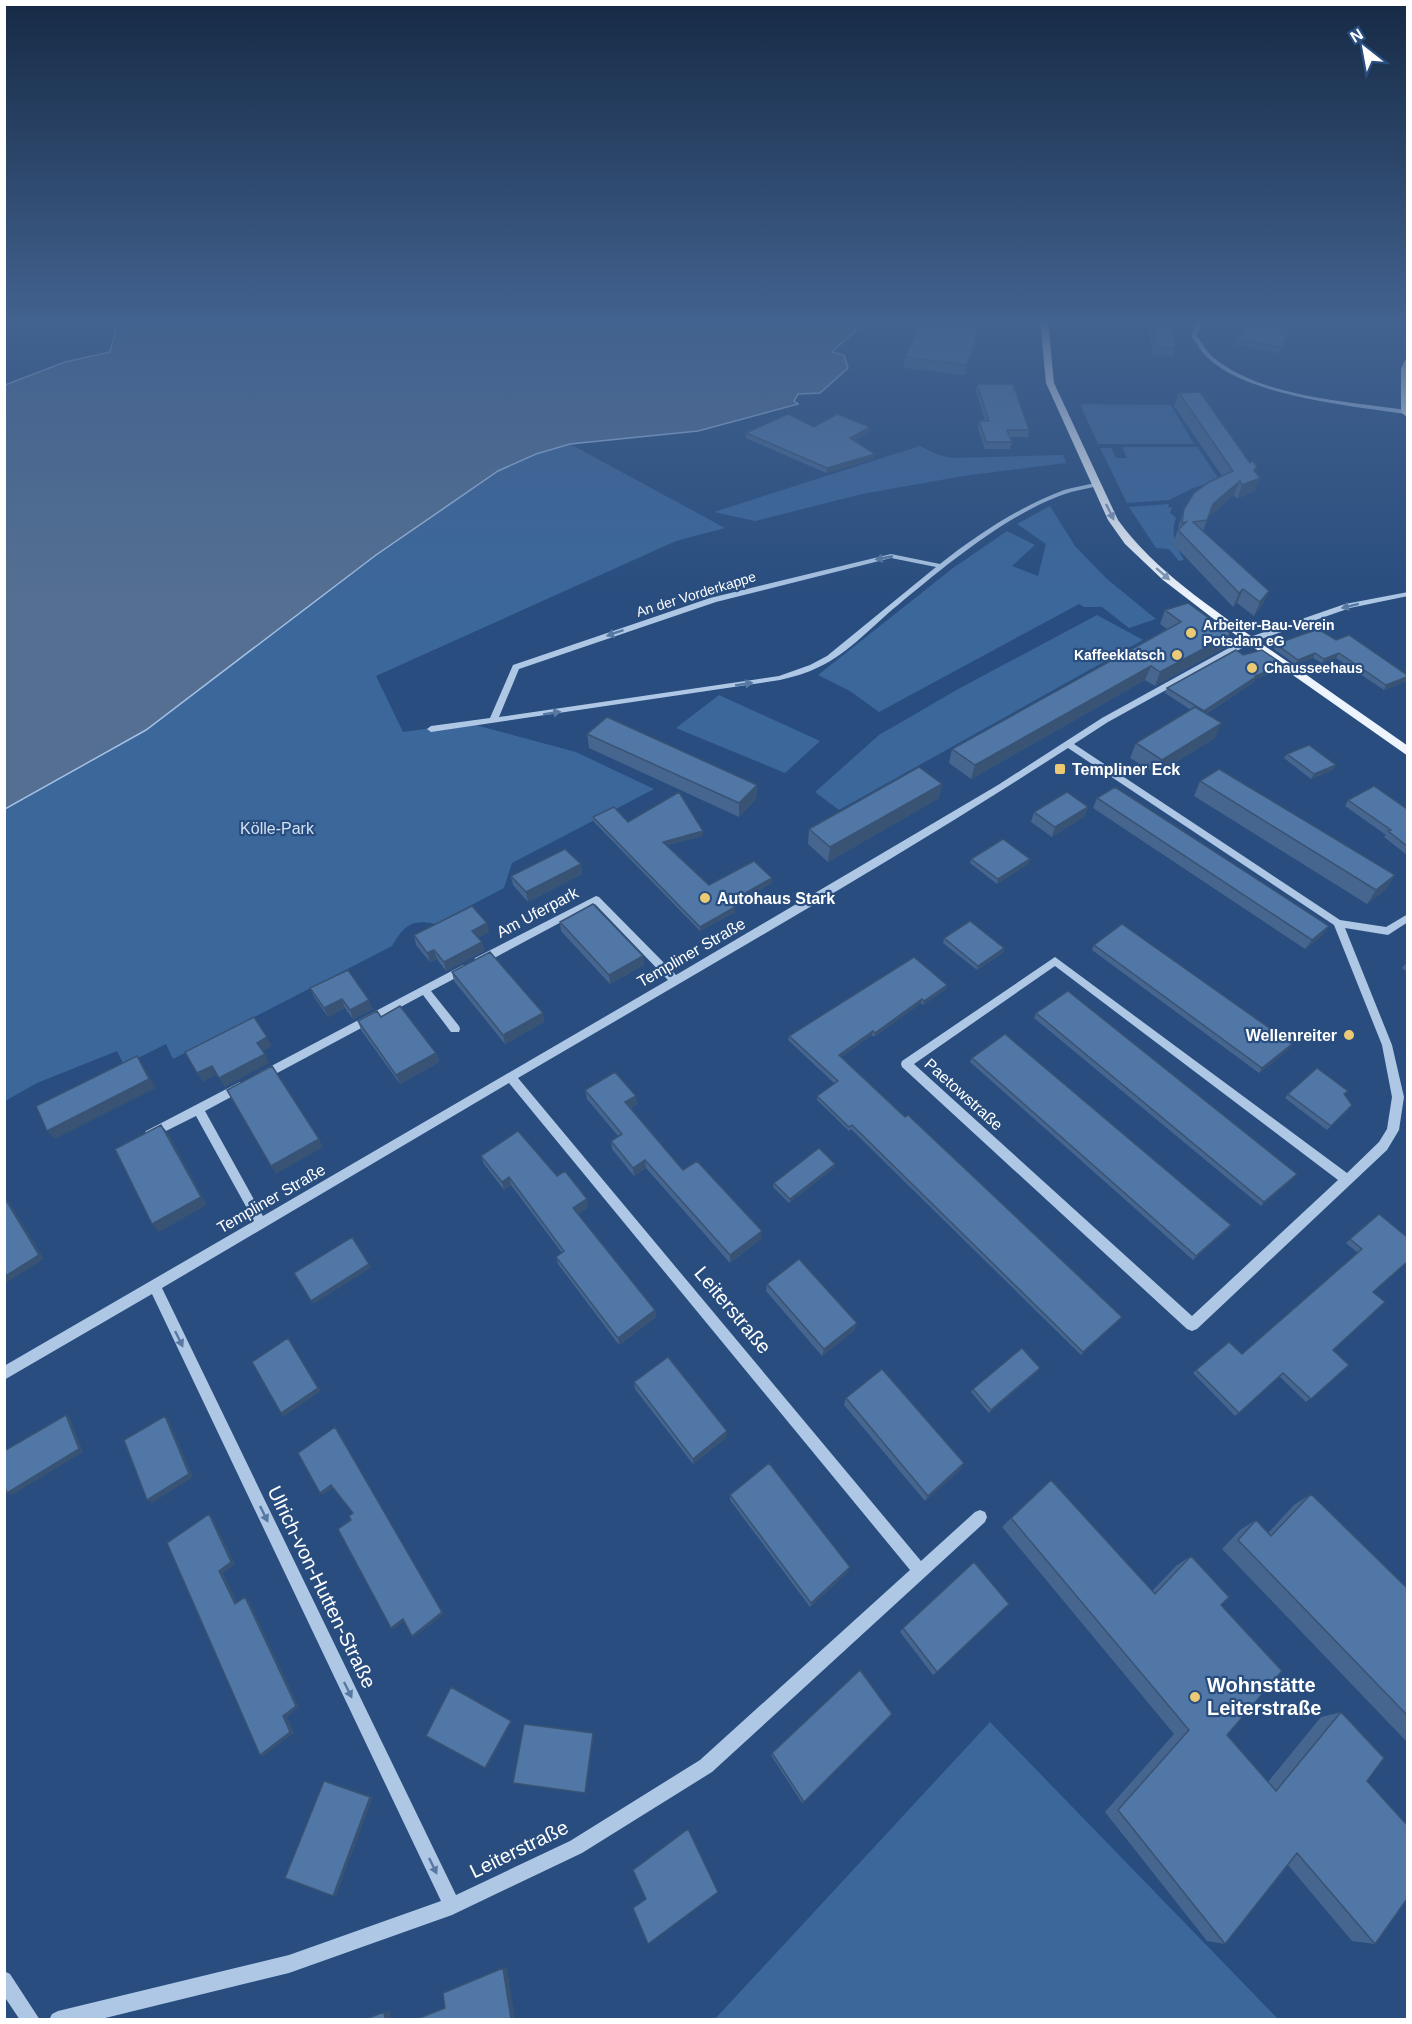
<svg xmlns="http://www.w3.org/2000/svg" width="1412" height="2024" viewBox="0 0 1412 2024" font-family="Helvetica,sans-serif">
<style>
.green{fill:#3c679b}
.water{fill:#546f91;stroke:#a3c1e5;stroke-width:1.5}
.lines{fill:none;stroke-linecap:round;stroke-linejoin:round}
.minor{fill:#aec7e5;fill-rule:evenodd}
.major{fill:#eef4fd;fill-rule:evenodd}
.wall{fill:#46668f}
.shaded-wall{fill:#395374}
.building{fill:#5177a6;stroke:#395374;stroke-width:1.5}
.oneway{fill:#8198b7}
.oneway2{fill:#5778a2}
.poi-dot{fill:#ecca75;stroke:#284d7e;stroke-width:2}
.labels{text-anchor:middle;stroke-width:4.5;stroke-linejoin:round;paint-order:stroke}
.far-street-label{font-size:14px;fill:#fff;stroke:#284d7e}
.far-poi-label{font-size:14px;font-weight:bold;fill:#fff;stroke:#284d7e;text-anchor:start}
.poi-label{font-size:16px;font-weight:bold;fill:#fff;stroke:#284d7e;text-anchor:start}
.park-label{font-size:16px;fill:#d1e1f4;stroke:#284d7e}
.street-label{font-size:16px;fill:#fff;stroke:#284d7e}
.near-street-label{font-size:20px;fill:#fff;stroke:#284d7e}
.near-poi-label{font-size:20px;font-weight:bold;fill:#fff;stroke:#284d7e;text-anchor:start}
</style>
<rect width="100%" height="100%" fill="#284d7e"/>
<path class="green" d="M1080 404 1171 405 1194 444H1098Z
M570 444 725 528 676 541 376 676 403 732 468 723 576 752 654 789 512 863 504 888 435 924C411 918 403 927 392 946L173 1059 166 1044 124 1065 117 1051 37 1083 5 1101 4 809 146 730 376 555 498 471 536 454Z
M920 446 939 455 951 458 1063 455 1066 463 963 476 862 494 755 521 714 512Z
M1122 447H1197L1219 479 1191 489 1169 500 1127 503 1100 448H1111L1116 458H1127Z
M1169 504 1168 507 1172 508 1170 513 1176 518C1170 533 1176 547 1184 560L1179 561 1169 549 1156 548 1129 507Z
M1050 506 1075 546 1107 579 1156 619 1129 628 1102 607H1084L1079 604 879 712 850 691 818 675 953 568 1007 531 1035 545 1012 566 1038 576 1046 544 1017 524Z
M1097 615 1143 640 839 810 815 792 879 735 960 688Z
M719 695 820 741 785 773 676 728Z
M990 1722 1278 2019H715Z"/>
<path class="water" d="M116 320H867L832 352 844 355 848 368 820 393 798 394 794 401 798 404 698 431 570 444 536 454 498 471 376 555 146 730 5 809V385L65 362 110 352 117 325Z"/>
<g class="lines">
<path class="minor" d="M1197 320H1203L1197 336C1202 343 1207 352 1214 358 1262 397 1345 401 1405 410L1408 413 1405 414C1352 406 1247 396 1208 358 1201 352 1197 343 1191 336Z
M1096 483 1098 484V486C1089 488 1080 490 1071 492 1012 510 946 565 898 605 873 625 849 653 819 667 807 673 793 677 780 680L431 732 427 729 431 726 490 718 513 665 710 598 891 554 940 564C978 534 1019 507 1064 490 1074 487 1086 485 1096 483ZM891 558 936 567 827 656 810 665 779 676 499 717 519 669 716 602Z
M1408 592V596L1350 608 1253 642 1108 722 1074 744 1340 920 1386 927 1408 914V922L1388 935 1345 928 1392 1045 1404 1097 1399 1130 1387 1150 1197 1329 1192 1331 1187 1329 902 1067 901 1064 902 1061 1055 957 1347 1173 1379 1142 1387 1129 1392 1097 1382 1045 1334 925 1068 748C888 864 702 970 518 1078L921 1561 975 1512 980 1510 985 1512 987 1517 985 1522 712 1772 582 1853 452 1915 289 1973 97 2020H49L52 2014 58 2011 289 1955 441 1901 152 1294 4 1380V1366L254 1221 196 1116 150 1139 146 1137 144 1134 146 1131 236 1084 240 1082 244 1084 246 1087 244 1090 205 1111 263 1216 668 980 595 904 483 964H475L474 961 475 958 596 896 599 897 676 975 998 785 1102 718 1247 638 1345 604ZM1055 966 1338 1180 1192 1316 914 1064ZM509 1083 910 1570 700 1760 570 1841 456 1895 162 1288Z
M463 965 467 966 468 969 467 972 431 991 459 1026 460 1029 459 1032H451L423 995 266 1079 262 1081 258 1079 257 1076 258 1073Z
M4 1971 10 1974 40 2020H20L4 1996Z"/>
<path class="major" d="M1040 320H1048L1054 383 1118 520C1155 571 1211 607 1262 644 1311 678 1359 712 1408 746V756L1219 623 1163 580 1125 544 1108 520 1046 383Z
M1405 360H1408V418L1401 412V369Z"/>
</g>
<path class="wall" d="M983 320 965 375 904 368 905 357Z
M1293 320 1279 353 1235 345 1237 339Z
M1313 320H1356L1353 327Z
M1152 322 1175 348 1173 357 1153 355 1149 330Z
M977 384 1029 430 1028 437H1010L1012 442 1010 449H985L978 428 979 421H985L976 391Z
M1179 393 1250 463 1257 467 1256 471 1255 491 1237 499 1234 495 1208 517 1203 531 1269 591 1262 605 1254 616 1237 603 1233 607 1173 544 1184 509 1222 476 1174 406Z
M814 427H870L869 432 855 440 874 459 826 473 746 438V433Z
M1165 610 1224 648 1155 686 1145 680 971 779 949 763 952 749 1167 629 1160 624Z
M1336 640 1407 681 1384 690 1336 658 1322 663 1313 658 1295 664 1274 649 1276 644Z
M1243 655 1284 665 1281 670 1255 679 1254 682 1206 714 1215 738 1157 774 1130 758 1136 743 1191 710 1165 693 1167 688Z
M587 734 757 785 756 799 739 817 589 748Z
M1287 754 1333 770 1311 779 1284 758Z
M1200 781 1395 875 1385 890 1367 904 1194 796Z
M942 784 939 798 828 862 808 844 809 829Z
M1097 798 1323 935 1305 949 1093 808Z
M1348 800 1407 809V855L1384 837 1386 835 1345 806Z
M1088 807 1085 816 1052 837 1031 822 1034 812Z
M593 817 628 822 703 836 667 845 709 885 772 883 732 905 735 907V912L700 931 594 822Z
M971 859H1030L1028 864 997 884 970 863Z
M581 864 582 874 528 902 513 885 511 876Z
M560 922 643 956 644 965 610 984 561 931Z
M489 932 478 938 482 942 484 951 446 971 437 959 430 962 416 945 414 935Z
M944 938 1004 948 1003 953 977 970 943 943Z
M1094 945 1289 1049 1259 1073 1092 950Z
M1407 962V972L1402 968Z
M452 972 543 1013 544 1022 505 1044 454 981Z
M947 985 946 989 923 1005 921 1003 874 1037 872 1035 841 1057 1119 1320 1081 1355 851 1129 849 1131 817 1100V1096L835 1084 788 1040 789 1036Z
M310 988 373 1009 353 1019 345 1008 328 1017 314 997Z
M1036 1013 1294 1178 1261 1206 1034 1018Z
M381 1017 436 1053 439 1062 400 1084 361 1030 358 1021Z
M972 1058 1228 1229 1193 1260 970 1062Z
M585 1090 637 1104 631 1108 683 1170 761 1239 730 1263 646 1168 634 1176 612 1149 611 1141 618 1136 587 1099Z
M1288 1094 1349 1109 1327 1130 1285 1098Z
M481 1156 557 1176 588 1207 578 1214 655 1310 656 1317 619 1345 558 1264 556 1257 562 1253 511 1185 504 1190 484 1164Z
M835 1164 834 1168 789 1203 773 1187 774 1183Z
M1379 1214 1373 1292 1333 1350 1349 1365 1306 1402 1279 1376 1235 1416 1193 1373 1196 1370 1242 1354 1358 1253 1346 1243Z
M767 1284 855 1330 822 1356 766 1291Z
M1038 1371 989 1413 971 1392 973 1389Z
M634 1382 727 1431V1437L693 1464 635 1389Z
M846 1398 961 1469 925 1501 844 1405Z
M1311 1494 1407 1588V1742L1222 1549 1240 1530 1256 1520 1268 1533 1294 1505Z
M730 1495 848 1572 810 1607 730 1500Z
M1011 1518 1152 1591 1177 1565 1191 1556 1221 1605 1227 1735 1268 1782 1321 1717 1341 1712 1367 1781 1375 1944 1352 1941 1288 1865 1225 1944 1207 1941 1105 1812 1174 1734 1002 1527Z
M903 1628 937 1672 933 1675 900 1632Z
M772 1753 804 1802 802 1803 771 1755Z"/>
<path class="shaded-wall" d="M982 320H983L965 375 967 365Z
M870 427 869 432 850 443V438Z
M875 454 874 459 826 473 827 468Z
M1257 467 1252 481 1260 478 1255 491 1237 499 1242 485Z
M1240 481 1234 495 1208 518 1213 504Z
M1243 589 1237 603 1233 607 1239 593Z
M1269 591 1262 605 1254 616 1260 602Z
M1231 634 1224 648 1155 686 1160 672Z
M1315 653 1313 658 1295 664 1298 660Z
M1339 653 1336 658 1322 663 1324 659Z
M1284 665 1281 670 1255 679 1254 682 1202 716 1204 711 1255 676Z
M1151 666 1145 680 971 779 975 765Z
M1407 677V681L1384 690 1386 685Z
M1222 723 1215 738 1157 774 1162 760Z
M1336 765 1333 770 1311 779 1314 774Z
M942 784 939 798 828 862 830 847Z
M757 785 756 799 739 817V803Z
M1088 807 1085 816 1052 837 1055 827Z
M703 831V836L663 846V842Z
M1030 859 1028 864 997 884 998 879Z
M581 864 582 874 528 902 526 892Z
M1395 875 1385 890 1367 904 1376 890Z
M772 878V883L729 906V902Z
M735 907V912L700 931V927Z
M487 923 489 932 474 940 472 931Z
M1329 926 1323 935 1305 949 1312 940Z
M482 942 484 951 446 971 444 962Z
M1004 948 1003 953 977 970 978 966Z
M434 950 437 959 430 962 427 953Z
M643 956 644 965 610 984 609 975Z
M947 985 946 989 923 1005 924 1001Z
M342 999 345 1008 328 1017 324 1008Z
M922 999 921 1003 874 1037 875 1033Z
M369 1000 373 1009 353 1019 350 1010Z
M543 1013 544 1022 505 1044 503 1035Z
M873 1031 872 1035 838 1059 839 1055Z
M267 1037 272 1046 262 1052 257 1043Z
M1292 1044 1289 1049 1259 1073 1262 1068Z
M436 1053 439 1062 400 1084 396 1075Z
M265 1054 269 1063 225 1087 219 1078Z
M137 1056 143 1065 156 1088 55 1139 47 1131Z
M212 1066 217 1074 203 1082 197 1073Z
M636 1096 637 1104 626 1111 625 1102Z
M161 1125 168 1133 207 1205 159 1232 152 1224Z
M319 1139 323 1147 276 1174 271 1166Z
M645 1160 646 1168 634 1176 633 1168Z
M835 1164 834 1168 789 1203 790 1199Z
M1297 1174 1294 1178 1261 1206 1264 1202Z
M509 1177 511 1185 504 1190 502 1182Z
M4 1194 44 1259 4 1284Z
M587 1199 588 1207 575 1216 573 1208Z
M1231 1225 1228 1229 1193 1260 1196 1256Z
M762 1231 761 1239 730 1263V1255Z
M369 1264 372 1267 314 1304 311 1301Z
M655 1310 656 1317 619 1345 618 1338Z
M1122 1317 1119 1320 1081 1355 1083 1352Z
M857 1323 855 1330 822 1356 824 1349Z
M288 1338 321 1391 283 1417 281 1413Z
M1040 1368 1038 1371 989 1413 991 1410Z
M66 1415 70 1418 83 1452 12 1495 7 1493Z
M165 1416 168 1419 193 1477 152 1503 147 1500Z
M335 1427 444 1614 414 1637 412 1636Z
M727 1431V1437L693 1464V1459Z
M964 1463 961 1469 925 1501 928 1496Z
M331 1485 334 1487 323 1495 320 1493Z
M209 1514 212 1517 235 1564 223 1573 239 1606 235 1604 219 1571Z
M850 1567 848 1572 810 1607 811 1603Z
M245 1597 248 1599 299 1707 287 1717 294 1733 263 1756 260 1755 283 1716Z
M403 1619 405 1620 394 1629 391 1628Z
M511 1721 512 1722 486 1769 485 1768Z
M593 1733 594 1734 586 1793H585Z
M327 1781 373 1797 336 1896H333Z
M507 1967 515 2019H511L503 1968Z
M390 2010 391 2019H385L384 2012Z"/>
<path class="building" d="M922 320H982L967 365 905 357Z
M1248 320H1293L1282 348 1237 339Z
M1152 322 1173 323 1175 348 1156 347Z
M977 384H1013L1029 430H1007L1012 442H986L979 421H989Z
M1200 392 1250 463 1253 461 1257 467 1254 470 1260 478 1242 485 1240 481 1213 504 1207 520 1193 522 1269 591 1260 602 1243 589 1239 593 1178 530 1186 522 1182 523 1184 509 1194 493 1209 482 1233 471 1179 393Z
M788 414 814 427 837 414 870 427 850 438 875 454 827 468 746 433Z
M1188 603 1231 634 1160 672 1151 666 975 765 952 749 1181 622 1165 610Z
M1318 629 1336 640 1349 635 1407 675V677L1386 685 1339 653 1324 659 1315 653 1298 660 1276 644Z
M1236 650 1243 655 1262 650 1284 665 1255 676 1256 677 1204 711 1167 688Z
M1195 707 1222 723 1162 760 1136 743Z
M607 717 757 785 739 803 587 734Z
M1309 745 1336 765 1314 774 1287 754Z
M919 767 942 784 830 847 809 829Z
M1219 769 1395 875 1376 890 1200 781Z
M1374 786 1407 809V846L1388 831 1391 830 1348 800Z
M1115 787 1329 926 1312 940 1097 798Z
M679 792 703 831 663 842 709 885 754 861 772 878 729 902 735 907 700 927 593 817 614 807 628 822Z
M1067 792 1088 807 1055 827 1034 812Z
M1003 839 1030 859 998 879 971 859Z
M565 849 581 864 526 892 511 876Z
M593 904 643 956 609 975 560 922Z
M472 906 487 923 472 931 482 942 444 962 434 950 427 953 414 935Z
M970 921 1004 948 978 966 944 938Z
M1122 924 1292 1044 1262 1068 1094 945Z
M490 952 543 1013 503 1035 452 972Z
M914 957 947 985 924 1001 922 999 875 1033 873 1031 839 1055 905 1117 908 1115 1122 1317 1083 1352 852 1125 849 1127 817 1096 838 1081 789 1036Z
M348 970 369 1000 350 1010 342 999 324 1008 310 988Z
M1068 991 1297 1174 1264 1202 1036 1013Z
M400 1006 436 1053 396 1075 358 1021 377 1011 381 1017Z
M254 1017 267 1037 257 1043 265 1054 219 1078 212 1066 197 1073 185 1052Z
M1005 1034 1231 1225 1196 1256 972 1058Z
M137 1056 149 1079 47 1131 36 1106Z
M272 1066 319 1139 271 1166 227 1090Z
M1317 1068 1348 1091 1344 1094 1352 1105 1331 1126 1288 1094Z
M615 1072 636 1096 625 1102 683 1170 697 1161 762 1231 730 1255 645 1160 633 1168 611 1141 622 1134 585 1090Z
M161 1125 201 1197 152 1224 115 1149Z
M518 1131 557 1176 565 1171 587 1199 573 1208 655 1310 618 1338 556 1257 564 1251 509 1177 502 1182 481 1156Z
M819 1148 835 1164 790 1199 774 1183Z
M4 1197 39 1255 4 1277Z
M1379 1214 1407 1237V1262L1373 1292 1385 1302 1333 1350 1349 1365 1311 1399 1283 1373 1239 1413 1196 1370 1229 1342 1242 1354 1362 1249 1350 1239Z
M352 1237 369 1264 311 1301 294 1273Z
M799 1259 857 1323 824 1349 767 1284Z
M288 1338 318 1388 281 1413 252 1362Z
M1022 1348 1040 1368 991 1410 973 1389Z
M668 1357 727 1431 693 1459 634 1382Z
M882 1369 964 1463 928 1496 846 1398Z
M66 1415 79 1449 7 1493 4 1485V1451Z
M165 1416 189 1474 147 1500 124 1440Z
M335 1427 442 1612 412 1636 403 1619 391 1628 338 1529 351 1520 349 1516 353 1513 331 1485 320 1493 298 1453Z
M769 1463 850 1567 811 1603 730 1495Z
M1051 1480 1155 1594 1191 1556 1229 1597 1221 1605 1282 1671 1227 1735 1276 1791 1341 1712 1384 1758 1367 1781 1407 1825V1899L1375 1944 1297 1853 1225 1944 1118 1810 1189 1730 1011 1518Z
M1311 1494 1407 1588V1715L1238 1540 1256 1520 1271 1536Z
M209 1514 231 1562 219 1571 235 1604 245 1597 296 1706 283 1716 290 1732 260 1755 167 1543Z
M974 1562 1009 1604 937 1672 903 1628Z
M860 1670 892 1714 804 1802 772 1753Z
M451 1687 511 1721 485 1768 426 1736Z
M524 1724 593 1733 585 1793 513 1783Z
M324 1781 370 1797 333 1896 285 1878Z
M688 1829 718 1892 648 1944 633 1908 646 1899 633 1870Z
M503 1968 511 2019H417L445 2008 443 1993Z
M384 2012 385 2019H366Z"/>
<defs><path id="oneway-solid" d="M-6-.8H1V-3.2L6.5 0L1 3.2V.8H-6Z" transform="scale(1.5)"/></defs>
<g class="oneway">
<use href="#oneway-solid" transform="translate(1110 512) rotate(64)"/>
<use href="#oneway-solid" transform="translate(1163 574) rotate(41)"/>
</g>
<g class="oneway2">
<use href="#oneway-solid" transform="translate(884 558) rotate(169)"/>
<use href="#oneway-solid" transform="translate(1350 606) rotate(166)"/>
<use href="#oneway-solid" transform="translate(615 633) rotate(161)"/>
<use href="#oneway-solid" transform="translate(744 684) rotate(-9)"/>
<use href="#oneway-solid" transform="translate(552 713) rotate(-9)"/>
<use href="#oneway-solid" transform="translate(179 1339) rotate(64)"/>
<use href="#oneway-solid" transform="translate(264 1514) rotate(64)"/>
<use href="#oneway-solid" transform="translate(348 1690) rotate(64)"/>
<use href="#oneway-solid" transform="translate(433 1866) rotate(64)"/>
</g>
<linearGradient id="sky" x2="0" y2="1"><stop stop-color="#162a45"/><stop offset="0.53" stop-color="#42628f"/><stop offset="1" stop-color="#42628f" stop-opacity="0"/></linearGradient>
<rect width="1412" height="603" fill="url(#sky)"/>
<g class="poi-dot">
<circle cx="1191" cy="633" r="6"/>
<circle cx="1177" cy="655" r="6"/>
<circle cx="1252" cy="668" r="6"/>
<rect x="1054" y="763" width="12" height="12" rx="3"/>
<circle cx="705" cy="898" r="6"/>
<circle cx="1349" cy="1035" r="6"/>
<circle cx="1195" cy="1697" r="6"/>
</g>
<g class="labels">
<g class="far-street-label">
<text transform="translate(696 594) rotate(-17)" y="5">An der Vorderkappe</text>
</g>
<g class="far-poi-label">
<text x="1203" y="630">Arbeiter-Bau-Verein<tspan x="1203" dy="16">Potsdam eG</tspan></text>
<text x="1165" y="660" text-anchor="end">Kaffeeklatsch</text>
<text x="1264" y="673">Chausseehaus</text>
</g>
<g class="poi-label">
<text x="1072" y="775">Templiner Eck</text>
<text x="717" y="904">Autohaus Stark</text>
<text x="1337" y="1041" text-anchor="end">Wellenreiter</text>
</g>
<g class="park-label">
<text x="277" y="834">Kölle-Park</text>
</g>
<g class="street-label">
<text transform="translate(537 912) rotate(-28)" y="6">Am Uferpark</text>
<text transform="translate(691 952) rotate(-30)" y="6">Templiner Straße</text>
<text transform="translate(964 1094) rotate(42)" y="6">Paetowstraße</text>
<text transform="translate(271 1198) rotate(-30)" y="6">Templiner Straße</text>
</g>
<g class="near-street-label">
<text transform="translate(733 1310) rotate(50)" y="7">Leiterstraße</text>
<text transform="translate(322 1587) rotate(64)" y="7">Ulrich-von-Hutten-Straße</text>
<text transform="translate(519 1849) rotate(-26)" y="7">Leiterstraße</text>
</g>
<g class="near-poi-label">
<text x="1207" y="1692">Wohnstätte<tspan x="1207" dy="23">Leiterstraße</tspan></text>
</g>
</g>
<rect width="1412" height="2024" fill="none" stroke="#ffffff" stroke-width="12"/>
<g transform="translate(1364 48) rotate(329)" stroke="#284d7e" stroke-width="4.5" paint-order="stroke">
<path d="M0-4.5L10 22L0 15L-10 22Z" fill="#ffffff"/>
<text y="-9" font-size="16" font-weight="bold" text-anchor="middle" fill="#ffffff">N</text>
</g>
</svg>
